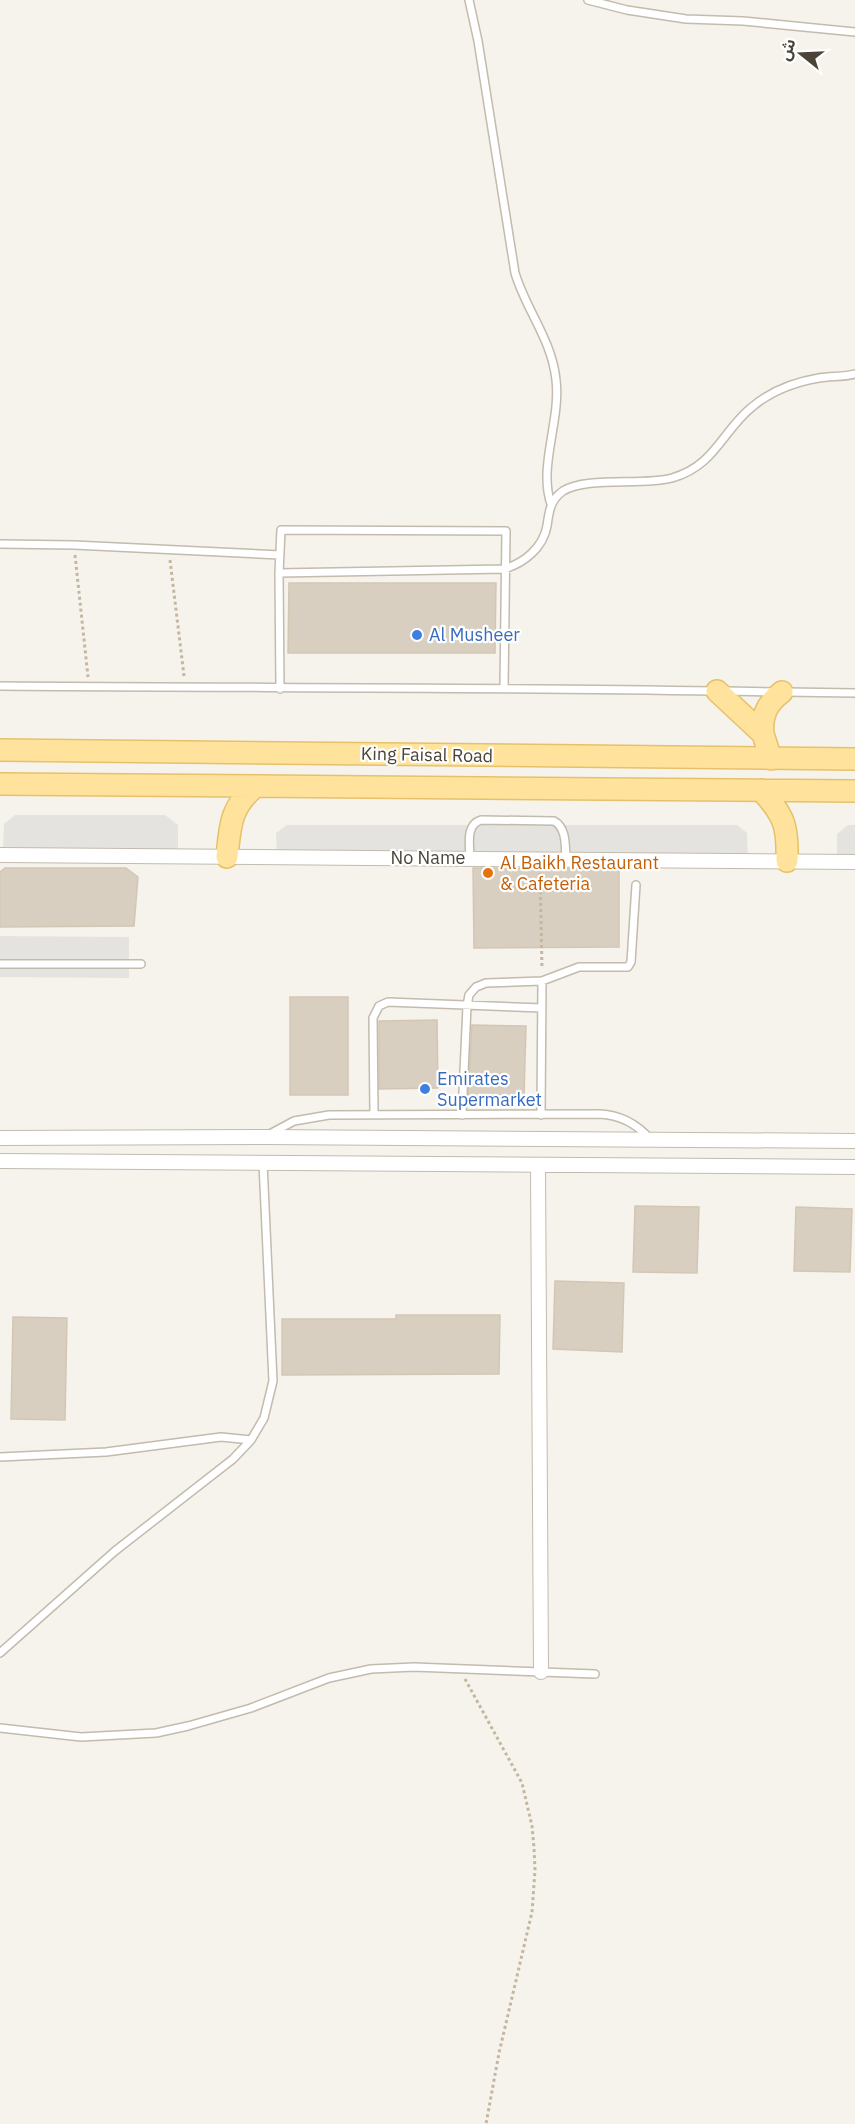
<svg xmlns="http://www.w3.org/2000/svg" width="855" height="2124" viewBox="0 0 855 2124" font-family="'IBM Plex Sans','Noto Sans Arabic',sans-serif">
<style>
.parking{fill:#e5e3e0}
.building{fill:#d8cfc1;stroke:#d3c7b4;stroke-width:1.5}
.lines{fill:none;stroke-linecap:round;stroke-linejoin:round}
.service-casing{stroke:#c2bbae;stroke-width:10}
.minor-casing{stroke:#c2bbae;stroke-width:16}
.primary-casing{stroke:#e6c16a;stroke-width:24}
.path{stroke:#c4b79f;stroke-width:3;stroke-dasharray:3 3;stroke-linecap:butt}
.service{stroke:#fff;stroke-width:7}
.minor{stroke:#fff;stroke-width:14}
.primary{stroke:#ffe39c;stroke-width:21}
.shop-dot{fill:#3f7fe0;stroke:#fff;stroke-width:2}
.food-dot{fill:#e8710a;stroke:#fff;stroke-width:2}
.labels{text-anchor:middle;stroke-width:4.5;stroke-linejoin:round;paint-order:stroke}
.shop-label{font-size:18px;fill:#366cbe;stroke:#fff;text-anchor:start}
.street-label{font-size:18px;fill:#4b4439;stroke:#fff}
.food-label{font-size:18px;fill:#c56008;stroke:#fff;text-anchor:start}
</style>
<rect width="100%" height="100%" fill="#f6f3ec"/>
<path class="parking" d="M15 815H165L178 825V851L3 850 4 824Z
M287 825H737L747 833 748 862H277L276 833Z
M848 825H855V864H837V834Z
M0 936 129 937V978L0 977Z"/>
<path class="building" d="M289 583H496L495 653H288Z
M5 868H126L138 877 134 926 0 927V872Z
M473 868 619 869V947L474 948Z
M290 997H348V1095H290Z
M437 1020 438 1088 379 1089V1021Z
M472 1025 526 1026 524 1098 468 1096Z
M635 1206 699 1207 697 1273 633 1272Z
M796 1207 852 1209 850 1272 794 1271Z
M555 1281 624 1283 622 1352 553 1349Z
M396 1315H500L499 1374 282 1375V1319H396Z
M13 1317 67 1318 65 1420 11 1419Z"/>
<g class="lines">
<defs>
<path id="service" d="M469 0 478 41 515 273C526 310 552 340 556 380 561 420 538 467 551 504
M588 0 627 10 686 19 743 21 855 32
M0 544 74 545 280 555
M279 573 504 569C524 563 543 548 547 526 549 512 550 500 563 491 586 476 644 486 672 478 715 466 722 431 752 407 771 391 795 382 819 378 831 376 843 377 855 374
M0 686C238 688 476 687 714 691
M280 689 279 573 281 530 506 531 504 687
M726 691 774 692
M786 692 855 693
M470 859C470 845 465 825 481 820L554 821C567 828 565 846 566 859
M0 964H141
M374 1115 373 1018 379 1006 388 1002 542 1008
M462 1115 467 1006 469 995 476 987 486 983 542 981 579 967H628L631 962 636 885
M541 1115 542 981
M268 1135 294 1121 329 1115 600 1114C620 1115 636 1123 650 1139
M0 1457 106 1452 221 1437 251 1440
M0 1653 115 1551 233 1459 251 1440 264 1418 273 1381 263 1163
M0 1728 81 1737 156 1733 188 1726 251 1708 329 1678 371 1669 414 1667 595 1674"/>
<path id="minor" d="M0 855 855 862
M0 1138 264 1137 855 1141
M0 1161 855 1167
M538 1165 541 1672"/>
<path id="primary" d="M717 691 763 734 771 759
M763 734C761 716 767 703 782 692
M0 750 855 759
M0 784 855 791
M761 790C785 816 788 827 787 861
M227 857C230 826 230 807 256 786"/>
</defs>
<use href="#service" class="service-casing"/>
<use href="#minor" class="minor-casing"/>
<use href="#primary" class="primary-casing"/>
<path class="path" d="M75 555 88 677
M170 560 184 676
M540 873 542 969
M465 1679 522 1783 532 1826 534 1848 535 1870 532 1912 499 2053 486 2124"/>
<use href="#service" class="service"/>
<use href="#minor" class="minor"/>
<use href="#primary" class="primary"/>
</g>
<g class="shop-dot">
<circle cx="417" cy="635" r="6"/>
<circle cx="425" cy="1089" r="6"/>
</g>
<circle class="food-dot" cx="488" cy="873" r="6"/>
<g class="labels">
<g class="shop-label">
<text x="429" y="641">Al Musheer</text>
<text x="437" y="1085">Emirates<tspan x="437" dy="21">Supermarket</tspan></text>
</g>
<g class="street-label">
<text transform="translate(427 755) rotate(1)" y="6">King Faisal Road</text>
<text x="428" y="864">No Name</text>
</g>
<g class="food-label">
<text x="500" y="869">Al Baikh Restaurant<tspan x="500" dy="21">&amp; Cafeteria</tspan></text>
</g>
</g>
<g transform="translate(801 54) rotate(288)" stroke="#ffffff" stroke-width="4.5" paint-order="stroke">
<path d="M0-4.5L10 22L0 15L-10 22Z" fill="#4b4439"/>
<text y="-9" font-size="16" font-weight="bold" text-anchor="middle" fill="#4b4439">ش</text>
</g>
</svg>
